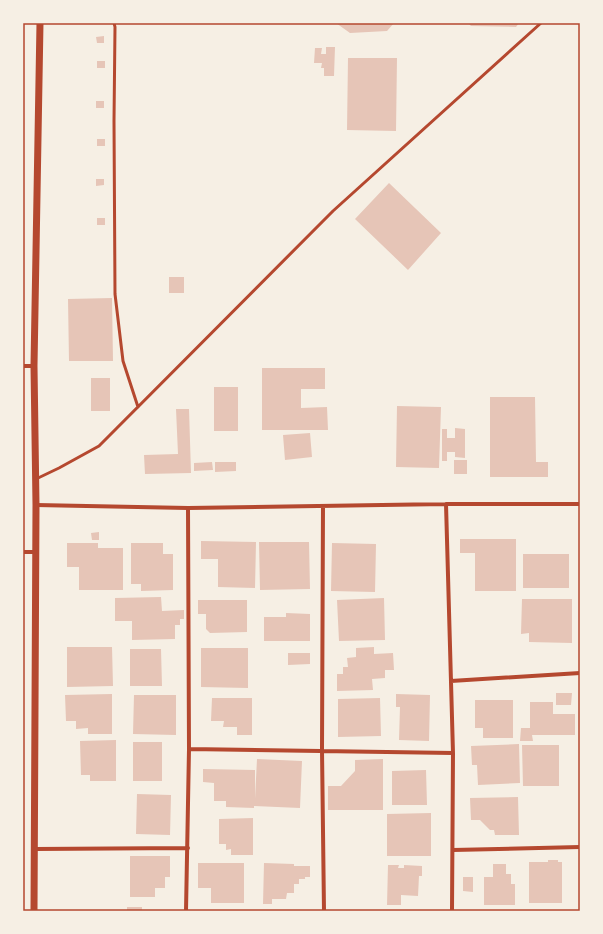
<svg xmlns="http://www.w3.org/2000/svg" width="603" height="934" viewBox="0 0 603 934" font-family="Overpass,sans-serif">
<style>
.building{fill:#e6c5b7}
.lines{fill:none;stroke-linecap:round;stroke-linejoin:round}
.service{stroke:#b5482f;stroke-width:3}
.minor{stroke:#b5482f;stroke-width:4}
.tertiary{stroke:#b5482f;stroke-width:7}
.neatline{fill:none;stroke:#b5482f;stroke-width:1.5}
</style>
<rect width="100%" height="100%" fill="#f6efe4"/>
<path class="building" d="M336 23H394L387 31 350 33Z
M468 23H519L516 27 471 26Z
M104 36V43H97L96 37Z
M326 47H335L334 76H324V68H321L322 63H314L315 48H322L321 54H326Z
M348 58H397L396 131 347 130Z
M97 61H105V68H97Z
M96 101H104V108H96Z
M97 139H105V146H97Z
M96 179H104V185L96 186Z
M389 183 441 233 408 270 355 219Z
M97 218H105V225H97Z
M169 277H184V293H169Z
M112 298 113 361H69L68 299Z
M262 368H325V389H301V408L327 407 328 430H262Z
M91 378H110V411H91Z
M214 387H238V431H214Z
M490 397H535L536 462H548V477H490Z
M397 406 441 407 439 468 396 467Z
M176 409H189L191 473 145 474 144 455 178 454Z
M455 428 465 429V458L455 457V452H447V461H442V429H447V438H455Z
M310 433 312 457 285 460 283 435Z
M454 460H467V474H454Z
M212 462 213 470 194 471V463Z
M215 462H236V471L215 472Z
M99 532V540H92L91 533Z
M460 539H516V591H475V553H460Z
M201 541 256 542 255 588 218 587V559H201Z
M259 542H309L310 589 260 590Z
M67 543H98V548H123V590H79V567H67Z
M131 543H163V554H173V590L141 591V584H131Z
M332 543 376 544 375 592 331 591Z
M523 554H569V588H523Z
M161 597 162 611 184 610V619H180V625H175V639L132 640V621H115V598Z
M384 598 385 640 339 641 337 600Z
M522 599H572V643L529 642V633L521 634Z
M198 600H247V632L210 633 206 629V614H198Z
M286 613 310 614V641H264V617H286Z
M67 647H112L113 686 67 687Z
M374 647V654L393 653 394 670H385V678L372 679 373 690 337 691V674H343V667H348L347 658 356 657V648Z
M201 648H248V688L201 687Z
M130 649H161L162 686H130Z
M288 653H310V664L288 665Z
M556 693H572L571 705H556Z
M112 694V734H88V728L76 729V721H66L65 695Z
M396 694 430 695 429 741 399 740 400 707H396Z
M134 695H176V735L133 734Z
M212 698H252V735H237V727H223L224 721H211Z
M380 698 381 736 338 737V699Z
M475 700H513V738H483V728H475Z
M530 702H553V714H575V735H532L533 741H520L521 728H530Z
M116 740V781H90V775H81L80 741Z
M133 742H162V781H133Z
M519 744 520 783 478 785 477 765H472L471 746Z
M522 745H559V786H523Z
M257 759 302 761 300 808 254 806V808L226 807V801H214V783L203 782V769L255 770V799Z
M383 759V810H328V786H341L355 771V760Z
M426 770 427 805H392V771Z
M137 794 171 795 170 835 136 834Z
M518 797 519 835H495L494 830H490L480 820H471L470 798Z
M431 813V856H387V814Z
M253 818V855H231V849L226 850V844H219V819Z
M130 856H170V877H165V888H155V897H130Z
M548 860H558V862H562V903H529V862H548Z
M198 863H244V903H211V888H198Z
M264 863 294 864V866H310V877H305V879H299V884H294V893H287L286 899H272V904H263Z
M493 864H506V874H511V884H515V905H484V877H493Z
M388 865H399L398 868H404V865L422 866V876H419L418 896 401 895V905H387Z
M463 877H473V892L463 891Z
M127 907H142V911H127Z"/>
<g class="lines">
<path class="service" d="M114 23 115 27 114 121 115 294 123 361 138 407
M36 479 59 468 99 446 333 211 541 23"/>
<path class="minor" d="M23 366H34
M446 504 453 753 452 911
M36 505 188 508 446 504H580
M323 506 322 750 324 911
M23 552H36
M451 681 580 673
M189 749 453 753
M35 849 188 848
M453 850 580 847
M186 911 189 749 188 508"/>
<path class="tertiary" d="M34 911 36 505 34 366 40 23"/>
</g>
<rect width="603" height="934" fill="none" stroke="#f6efe4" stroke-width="48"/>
<rect x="24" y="24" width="555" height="886" class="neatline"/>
</svg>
